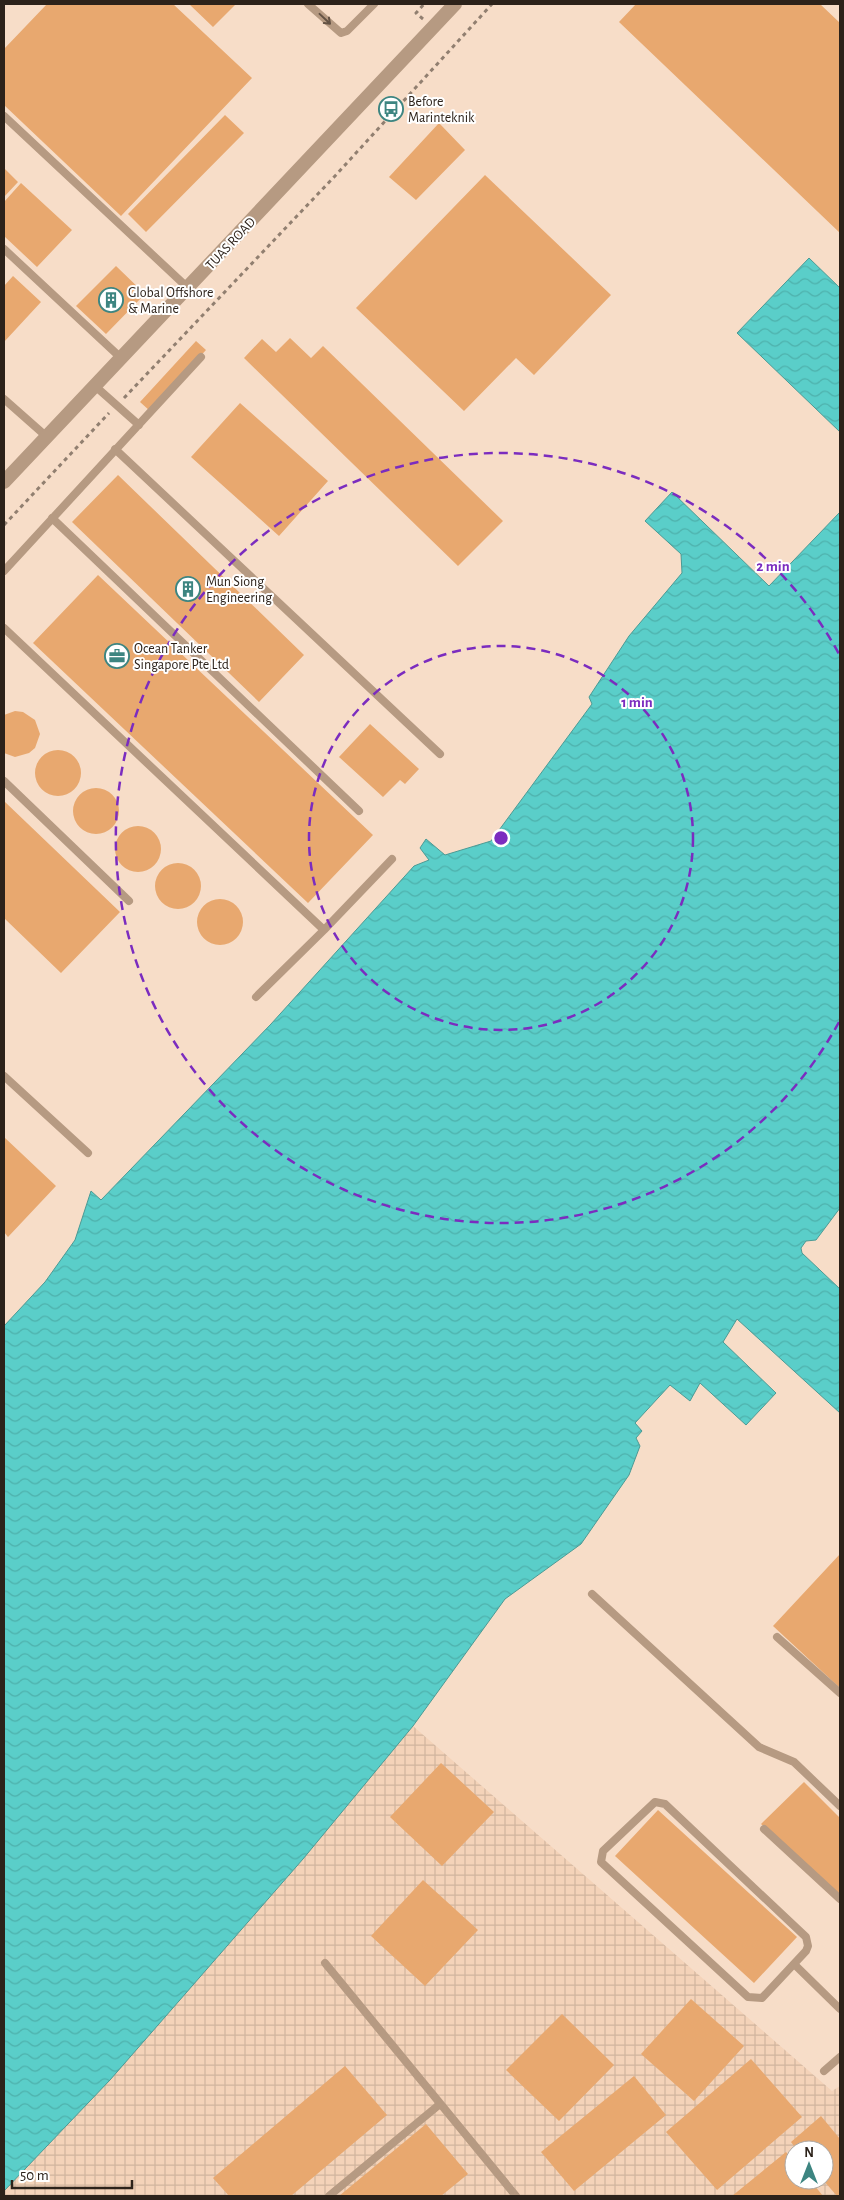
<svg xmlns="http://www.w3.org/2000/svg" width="844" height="2200" viewBox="0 0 844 2200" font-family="'Alegreya Sans',sans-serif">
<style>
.industrial{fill:url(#industrial-grid);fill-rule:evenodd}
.water{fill:url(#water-waves);stroke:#4c9a94}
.building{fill:#e8a86f}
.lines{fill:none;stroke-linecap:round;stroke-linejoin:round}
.path{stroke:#917f70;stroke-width:3;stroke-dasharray:4 4;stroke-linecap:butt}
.service{stroke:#b69a82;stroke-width:8}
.minor{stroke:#b69a82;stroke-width:14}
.oneway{stroke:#635244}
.ring{fill:none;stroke:#7b2cbf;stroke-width:2.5;stroke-dasharray:9 6}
.labels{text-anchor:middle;stroke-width:4;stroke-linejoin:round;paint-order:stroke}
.poi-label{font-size:14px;fill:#2c221a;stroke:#fff;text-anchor:start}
.street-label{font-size:14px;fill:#2c221a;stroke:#fff}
.centre{fill:#7b2cbf;stroke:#fff;stroke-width:2.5}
.ring-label{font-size:15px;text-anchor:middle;font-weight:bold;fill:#7b2cbf;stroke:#fff;stroke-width:4;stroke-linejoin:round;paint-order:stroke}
</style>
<defs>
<pattern id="industrial-grid" width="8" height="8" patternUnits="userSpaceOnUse" patternTransform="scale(1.25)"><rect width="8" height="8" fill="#f4d3b9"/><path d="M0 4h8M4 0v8" fill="none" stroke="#d1b59e"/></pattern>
<pattern id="water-waves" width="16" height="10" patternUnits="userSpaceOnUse" patternTransform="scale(1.25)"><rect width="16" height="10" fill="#5acec9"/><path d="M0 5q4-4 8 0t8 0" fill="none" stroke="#4eb1ac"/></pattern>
</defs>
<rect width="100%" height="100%" fill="#f7ddc8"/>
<path class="industrial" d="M413 1726 832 2091 840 2086V2196H4V2173ZM794 2150H824V2180H794Z"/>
<path class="water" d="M809 258 840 288V432L737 333Z
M672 492 769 586 840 512V1208L816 1240 806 1241 801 1248 802 1253 840 1289V1413L737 1319 723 1342 776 1393 746 1425 700 1383 690 1401 670 1385 635 1423 642 1431 636 1438 640 1446 629 1475 581 1544 505 1599 413 1726 303 1859 110 2080 4 2191V1326L45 1282 75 1240 91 1191 101 1200 271 1024 414 866 429 860 420 848 426 839 445 855 491 841 592 704 589 697 629 636 682 573 681 554 645 521Z"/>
<path class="building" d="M47 4H173L252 78 121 216 4 105V49Z
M189 4H236L213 27Z
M636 4H820L840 23V233L619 22Z
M225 115 244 133 146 232 128 214Z
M439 123 465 150 416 200 389 177Z
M4 168 18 182 4 197Z
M485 175 611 295 534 375 516 358 464 411 356 308Z
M21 183 72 230 37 267 4 236V202Z
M116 266 145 294 106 334 76 306Z
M13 276 41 302 4 342V286Z
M290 338 311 358 323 346 503 521 458 566 244 358 262 339 276 352Z
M196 341 206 350 150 411 140 402Z
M240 403 328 481 279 536 191 457Z
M118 475 304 655 259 702 72 522Z
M98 575 373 835 308 903 33 643Z
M15 711 23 712 35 720 40 734 35 748 29 753 15 757 4 753V715Z
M370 724 419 769 405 784 400 780 383 797 339 757Z
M35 773a23 23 0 1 1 46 0a23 23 0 1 1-46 0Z
M73 811a23 23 0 1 1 46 0a23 23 0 1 1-46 0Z
M4 801 120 912 61 973 4 918Z
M115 849a23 23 0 1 1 46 0a23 23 0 1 1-46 0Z
M155 886a23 23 0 1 1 46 0a23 23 0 1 1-46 0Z
M197 922a23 23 0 1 1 46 0a23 23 0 1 1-46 0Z
M4 1137 56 1186 8 1237 4 1232Z
M840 1554V1688L773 1626Z
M441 1763 494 1812 442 1866 390 1817Z
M804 1782 840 1818V1897L761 1824Z
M658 1810 797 1937 754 1983 615 1856Z
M423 1880 478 1930 425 1986 371 1936Z
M691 1999 744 2046 694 2101 641 2054Z
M562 2014 614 2065 559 2121 506 2070Z
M751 2059 802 2117 717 2190 666 2132Z
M345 2066 387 2115 291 2196H229L213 2178Z
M634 2076 666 2115 574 2191 541 2152Z
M821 2116 840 2139V2196H837L824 2181V2150H797L791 2142Z
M426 2124 468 2174 441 2196H339Z
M786 2152 794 2161V2180H810L823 2196H732Z"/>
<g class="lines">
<path class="path" d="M423 19 416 13 424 4
M124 398 335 176 492 4
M4 525 109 413"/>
<path class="service" d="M308 4 341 33 347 31 374 4
M4 116 188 288
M4 249 121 358
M95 386 139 425
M4 399 47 437
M115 449 440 754
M52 518 359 811
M4 571 201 357
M4 628 324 930 256 997
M4 781 129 901
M324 930 392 859
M4 1076 88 1153
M592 1594 759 1747 794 1762 840 1806
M777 1637 840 1693
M655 1802 665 1804 806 1937 808 1946 806 1951 762 1998 748 1997 601 1862 603 1851Z
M764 1829 840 1899
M325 1963 516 2196
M794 1964 840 2009
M824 2071 840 2057
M329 2196 440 2104"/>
<path class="minor" d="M4 482 455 4"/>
</g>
<defs><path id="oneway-shaft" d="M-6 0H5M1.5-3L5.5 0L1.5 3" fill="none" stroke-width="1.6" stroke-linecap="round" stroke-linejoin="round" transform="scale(1.25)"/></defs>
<use class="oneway" href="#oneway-shaft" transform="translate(325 19) rotate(43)"/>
<g class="ring">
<circle cx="501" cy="838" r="192"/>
<path d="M839 1022A385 385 0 1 1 839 654"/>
</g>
<defs>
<symbol id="bus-ring" viewBox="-11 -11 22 22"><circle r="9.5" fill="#fff" stroke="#3d8581" stroke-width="1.5"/><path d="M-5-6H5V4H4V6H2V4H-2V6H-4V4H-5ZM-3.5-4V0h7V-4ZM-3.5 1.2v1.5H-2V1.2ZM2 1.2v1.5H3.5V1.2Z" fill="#3d8581"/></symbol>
<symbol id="building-ring" viewBox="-11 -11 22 22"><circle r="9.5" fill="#fff" stroke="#3d8581" stroke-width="1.5"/><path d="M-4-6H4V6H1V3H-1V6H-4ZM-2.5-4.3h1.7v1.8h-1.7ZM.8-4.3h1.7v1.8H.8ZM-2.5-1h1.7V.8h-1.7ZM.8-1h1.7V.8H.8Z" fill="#3d8581"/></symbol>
<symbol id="office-ring" viewBox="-11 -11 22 22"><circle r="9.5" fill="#fff" stroke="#3d8581" stroke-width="1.5"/><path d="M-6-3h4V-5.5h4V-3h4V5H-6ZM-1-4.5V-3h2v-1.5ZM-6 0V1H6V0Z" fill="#3d8581"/></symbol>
</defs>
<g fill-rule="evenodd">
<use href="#bus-ring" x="377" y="95" width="28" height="28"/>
<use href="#building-ring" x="97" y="286" width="28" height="28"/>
<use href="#building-ring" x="174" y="575" width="28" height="28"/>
<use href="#office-ring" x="103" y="642" width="28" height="28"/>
</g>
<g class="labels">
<g class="poi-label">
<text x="408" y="106">Before<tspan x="408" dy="16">Marinteknik</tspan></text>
<text x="128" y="297">Global Offshore<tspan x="128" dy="16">&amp; Marine</tspan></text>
<text x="206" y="586">Mun Siong<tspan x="206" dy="16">Engineering</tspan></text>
<text x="134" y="653">Ocean Tanker<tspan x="134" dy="16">Singapore Pte Ltd</tspan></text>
</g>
<g class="street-label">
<text transform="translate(230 243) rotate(-47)" y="5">TUAS ROAD</text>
</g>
</g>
<circle cx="501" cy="838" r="8" class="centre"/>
<g class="ring-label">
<text x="773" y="571">2 min</text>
<text x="637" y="707">1 min</text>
</g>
<rect width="844" height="2200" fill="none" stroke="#2c221a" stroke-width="10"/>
<g transform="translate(809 2165)"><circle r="24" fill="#ffffff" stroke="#aba7a3"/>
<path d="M0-4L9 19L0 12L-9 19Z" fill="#3d8581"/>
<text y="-8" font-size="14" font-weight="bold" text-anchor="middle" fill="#2c221a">N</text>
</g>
<path d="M12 2180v8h120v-8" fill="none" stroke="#2c221a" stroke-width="2.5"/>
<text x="20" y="2180" font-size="15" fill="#2c221a" stroke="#ffffff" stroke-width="4" paint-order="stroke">50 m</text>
</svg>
